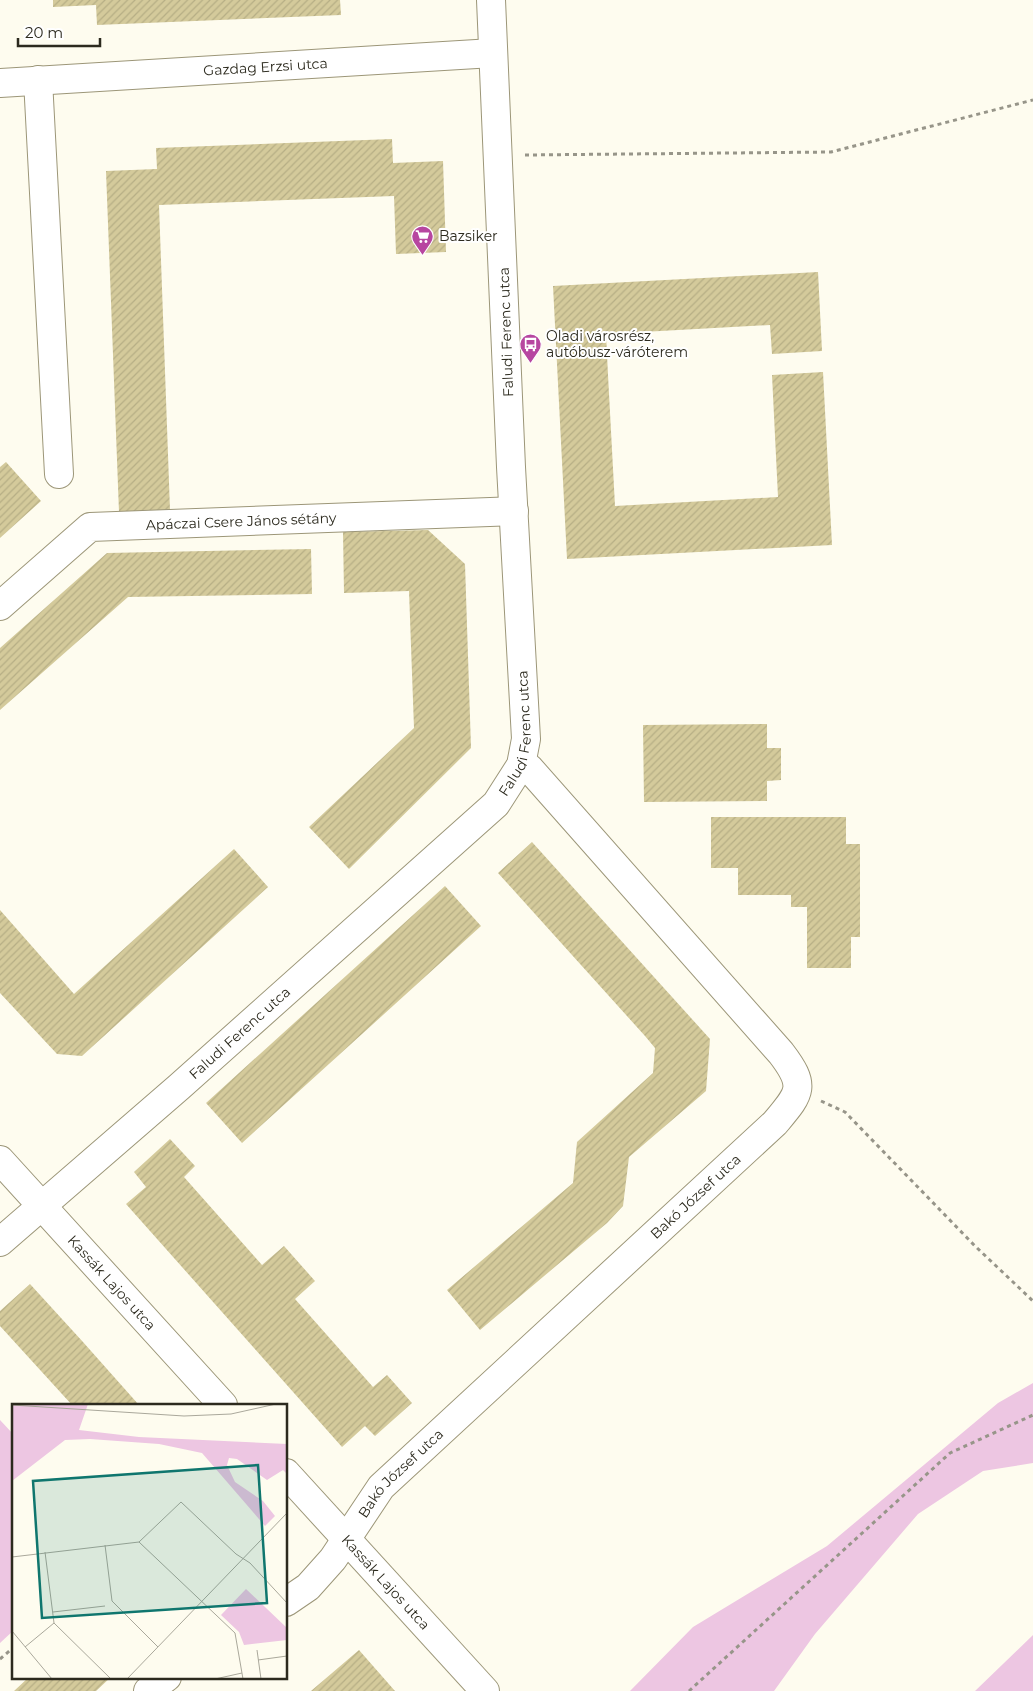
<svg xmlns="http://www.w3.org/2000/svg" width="1033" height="1691" viewBox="0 0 1033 1691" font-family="Montserrat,sans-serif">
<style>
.grass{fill:#edc6e2}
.building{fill:url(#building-hatch)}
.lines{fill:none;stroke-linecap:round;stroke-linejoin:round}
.minor-casing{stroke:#9c9678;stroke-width:30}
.path{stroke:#979589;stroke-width:3;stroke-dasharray:4 4;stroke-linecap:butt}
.minor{stroke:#fff;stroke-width:28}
.labels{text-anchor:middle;stroke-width:4;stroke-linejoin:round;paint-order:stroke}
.street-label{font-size:14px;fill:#2c2a1e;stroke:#fff}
.poi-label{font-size:14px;fill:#2c2a1e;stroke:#fff;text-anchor:start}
.inset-road{fill:none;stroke:#aaa89b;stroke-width:1}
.view{fill:#0f766e;fill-opacity:0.15;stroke:#0f766e;stroke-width:2.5}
.inset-edge{fill:none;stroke:#2c2a1e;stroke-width:2.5}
</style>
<defs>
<pattern id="building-hatch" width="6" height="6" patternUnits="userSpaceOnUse" patternTransform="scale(1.25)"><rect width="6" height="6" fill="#d4ca9b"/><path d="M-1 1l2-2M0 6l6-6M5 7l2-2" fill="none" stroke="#b6ae85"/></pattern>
</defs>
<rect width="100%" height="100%" fill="#fefcef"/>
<path class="grass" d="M1033 1383V1463L983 1471 918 1514 815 1634 774 1691H630L693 1627 827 1546 998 1403Z
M0 1420 14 1435V1630L0 1643Z
M1033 1635V1691H975Z"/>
<path class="building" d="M53 0H340L341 15 97 25 96 5 53 7Z
M392 139 393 163 443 161 446 252 396 254 394 196 159 205 170 510 119 512 106 171 157 169 156 148Z
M818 272 822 351 772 354 770 325 606 334 608 375 615 506 778 497 772 375 823 372 832 545 567 559 553 286Z
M6 462 41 501 0 538V467Z
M428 530 465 564 471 748 349 869 309 827 414 728 409 591 344 593 343 532Z
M311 549 312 594 128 597 0 710V648L107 553Z
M767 724V748H781V780L767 781V801L644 802 643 725Z
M711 817H846V844H860V937H851V968H807V907H791V895H738V868H711Z
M532 842 710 1039 706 1091 629 1157 623 1206 607 1223 480 1330 447 1290 573 1183 577 1142 653 1073 655 1048 645 1036 498 873Z
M234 849 268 887 82 1056 57 1054 0 993V910L74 994Z
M445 886 481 926 242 1143 206 1103Z
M170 1139 195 1166 184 1177 262 1265 284 1246 315 1281 295 1299 373 1387 387 1375 412 1403 375 1436 365 1426 342 1447 126 1204 146 1187 134 1172Z
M30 1284 83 1342 139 1405H72L0 1326V1311Z
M359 1650 395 1691H311Z
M29 1677H111L96 1691H14Z"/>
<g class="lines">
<defs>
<g id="minor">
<path d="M38 80 59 474"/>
<path id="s1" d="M0 83 493 53"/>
<path id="s2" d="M0 606 90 527 514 511"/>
<path id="s3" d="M0 1160 223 1405"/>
<path id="s4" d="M0 1242 179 1087 496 804 521 765 526 739 511 467 491 0"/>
<path id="s5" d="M286 1473 485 1691"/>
<path id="s6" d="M286 1602 308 1587 333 1559 381 1487 775 1123C800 1093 807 1087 781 1053L529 768 521 765"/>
<path d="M148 1691 167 1677"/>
</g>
</defs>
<use href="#minor" class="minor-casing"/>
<path class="path" d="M525 155 831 152 1033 100
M821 1101 845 1112 975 1246 1033 1301
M0 1659 14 1647
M689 1691 950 1453 1033 1415"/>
<use href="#minor" class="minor"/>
</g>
<defs>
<symbol id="supermarket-pin" viewBox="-11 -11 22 30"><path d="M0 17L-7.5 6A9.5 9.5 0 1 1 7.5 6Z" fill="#b746a0" stroke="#fff"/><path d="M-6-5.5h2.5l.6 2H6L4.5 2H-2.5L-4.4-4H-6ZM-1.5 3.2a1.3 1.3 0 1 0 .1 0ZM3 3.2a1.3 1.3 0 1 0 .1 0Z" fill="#fff"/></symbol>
<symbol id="bus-pin" viewBox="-11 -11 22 30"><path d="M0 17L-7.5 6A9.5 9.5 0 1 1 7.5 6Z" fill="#b746a0" stroke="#fff"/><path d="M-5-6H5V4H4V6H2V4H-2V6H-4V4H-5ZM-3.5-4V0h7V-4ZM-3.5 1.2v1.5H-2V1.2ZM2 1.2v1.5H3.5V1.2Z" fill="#fff"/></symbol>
</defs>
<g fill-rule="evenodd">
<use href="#supermarket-pin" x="410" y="224" width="25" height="34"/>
<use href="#bus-pin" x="518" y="332" width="25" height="34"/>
</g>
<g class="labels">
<g class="street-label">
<text dy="5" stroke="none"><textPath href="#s1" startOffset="266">Gazdag Erzsi utca</textPath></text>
<text transform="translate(506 332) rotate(-92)" y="5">Faludi Ferenc utca</text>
<text dy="5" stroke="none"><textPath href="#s2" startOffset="271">Apáczai Csere János sétány</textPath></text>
<text dy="5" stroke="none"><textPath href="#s4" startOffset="738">Faludi Ferenc utca</textPath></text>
<text dy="5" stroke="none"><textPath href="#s4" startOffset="318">Faludi Ferenc utca</textPath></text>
<text dy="5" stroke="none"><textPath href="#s6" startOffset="579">Bakó József utca</textPath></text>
<text dy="5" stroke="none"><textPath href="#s3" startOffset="166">Kassák Lajos utca</textPath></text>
<text dy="5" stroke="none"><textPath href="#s6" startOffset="174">Bakó József utca</textPath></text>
<text dy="5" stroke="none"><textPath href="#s5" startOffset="148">Kassák Lajos utca</textPath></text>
</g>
<g class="poi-label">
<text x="439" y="241">Bazsiker</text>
<text x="546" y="341">Oladi városrész,<tspan x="546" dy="16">autóbusz-váróterem</tspan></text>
</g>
</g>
<g transform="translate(12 1404)">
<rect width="275" height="275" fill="#fefcef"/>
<path d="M0 0H76L67 26 127 33 275 40V70L271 66 255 76 225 55 217 54 215 61 223 78 251 97 263 112 253 122 190 49 147 40 78 35 53 36 0 77ZM234 185 275 224V236L232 241 227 228 209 211Z" fill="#edc6e2"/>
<path class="inset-road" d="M0 1 172 12 219 10 264 0M127 138 169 98 224 150 238 159 275 199M93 141 100 197 146 243M33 148 42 219 99 275M0 153 127 138 223 229 231 275M41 208 93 202M0 227 40 275M13 243 42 219M245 246 249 275M246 256 275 252M115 275 275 109M203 275 230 269"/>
<path class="view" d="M246 61 255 199 30 214 21 77Z"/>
<rect width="275" height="275" class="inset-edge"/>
</g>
<path d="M18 38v8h82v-8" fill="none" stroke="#2c2a1e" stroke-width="2.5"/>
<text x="25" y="38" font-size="15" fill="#2c2a1e" stroke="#ffffff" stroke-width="4" paint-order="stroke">20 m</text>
</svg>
